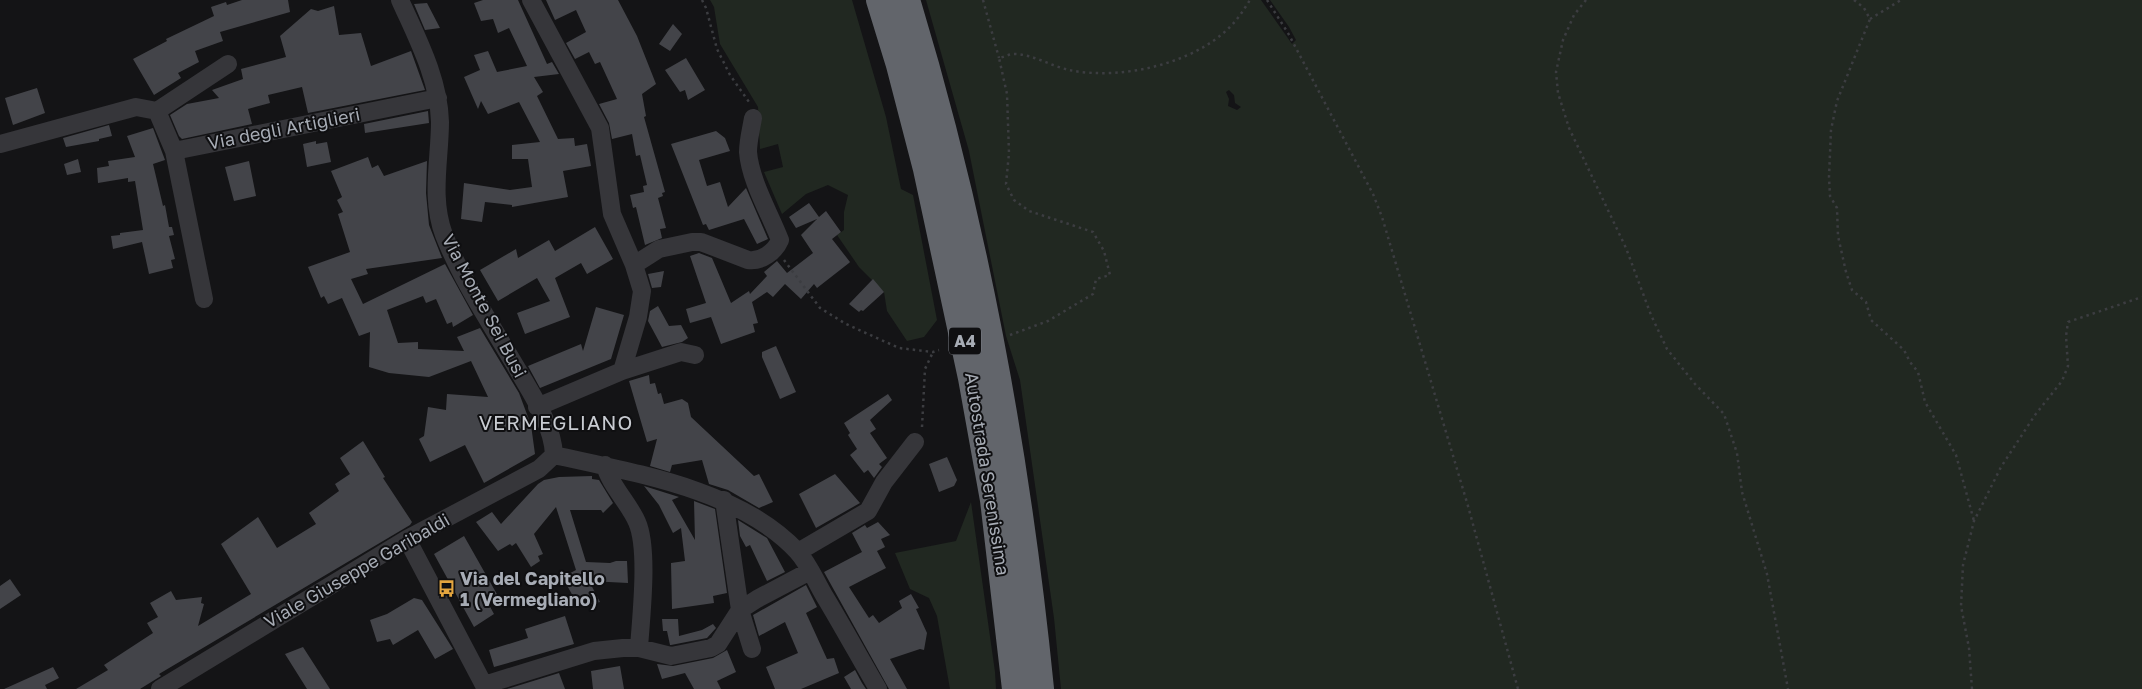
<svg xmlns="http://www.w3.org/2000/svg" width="2142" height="689" viewBox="0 0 2142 689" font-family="'Golos Text',sans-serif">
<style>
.green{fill:#212821;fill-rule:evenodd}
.building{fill:#434449}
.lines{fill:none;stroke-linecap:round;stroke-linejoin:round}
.path{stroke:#3c3d41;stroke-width:2.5;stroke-dasharray:2.5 4;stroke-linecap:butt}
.street{stroke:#36363a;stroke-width:18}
.highway{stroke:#62656b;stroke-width:28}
.labels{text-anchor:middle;stroke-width:4;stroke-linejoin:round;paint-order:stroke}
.shield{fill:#0f0f11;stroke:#797d84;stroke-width:1}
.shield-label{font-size:16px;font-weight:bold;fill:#a7acb5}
.street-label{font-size:18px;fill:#a7acb5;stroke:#0f0f11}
.poi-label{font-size:18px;font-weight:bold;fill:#a7acb5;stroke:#0f0f11;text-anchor:start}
.quarter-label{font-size:20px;letter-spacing:1px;fill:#c8cbd1;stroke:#0f0f11}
</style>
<rect width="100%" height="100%" fill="#141416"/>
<path class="green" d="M710 0H852L886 117 901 189 913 195 937 320 924 337 907 341 887 311 884 292 859 267 837 235 844 230V212L848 195 828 185 806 194 782 214 764 172 783 167 778 144 760 149 758 107 720 44 714 7Z
M926 0H1261L1292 44 1296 40 1289 27 1270 0H2142V689H1061L1054 618 1020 380 1006 336 969 151ZM1229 90 1234 95 1235 103 1241 107 1237 110 1228 106 1229 99 1226 92Z
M971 502 995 672 996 689H950L937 616 929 598 910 589 895 553 956 541Z"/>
<path class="building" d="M242 0H288L290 12 220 32 223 41 195 51 199 62 178 73 181 78 154 95 133 59 167 41 166 39 214 16 211 7 226 2 227 5Z
M483 0H518L547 64 552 62 559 74 534 77 543 92 537 96 558 139 574 138 575 146 587 144 591 166 563 171 568 197 512 207V205L485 202 482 222 461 219 464 183 510 190 532 187 528 159H512V145L540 142 519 102 488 114 481 101 478 109 464 77 480 70 474 55 488 51 497 72 527 66 509 28 498 33 493 19 481 21 474 3Z
M546 0H618L637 36 656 84 642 94 646 116 644 117 665 192 662 193 663 196 658 198 666 228 660 229 662 238 645 245 636 207 633 208 630 195 644 192 643 186 647 185 640 155 636 156 632 134 612 139 609 123 599 104 617 99 600 62 595 64 589 52 575 59 566 43 586 32 576 10 555 20Z
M427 3 440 28 425 30 414 4Z
M334 6 339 35 361 33 371 66 411 51 425 90 308 113 302 87 268 95 270 103 248 109 252 124 182 139 179 136 170 115 187 104 219 98 212 90 243 79 241 69 286 57 280 36 311 9 318 11Z
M673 24 682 34 670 51 659 44Z
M686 58 705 90 688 100 685 90 680 92 665 70Z
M37 88 45 113 13 125 5 98Z
M428 111 429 123 365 133 364 124Z
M109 125 112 136 99 139V141L66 147 63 138Z
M153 128 165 160 153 164 163 206 165 205 169 227H172L174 235 169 236 175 259 171 260 173 268 149 274 142 242 113 249 111 236 120 235V233L143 230 135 181 128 182V178L98 183 97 168 109 166 108 161 135 157 127 136Z
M716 131 725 138 730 151 699 160 707 186 720 182 728 207 746 188 768 239 757 244 744 219 709 230 706 224 703 225 671 144Z
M316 141V144L327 142 331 162 307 167 303 144Z
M368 157 372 168 378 165 384 176 427 161 426 193 429 225 442 258 366 269 368 274 351 279 363 304 445 264 473 315 453 327 452 322 447 324 436 299 426 303 423 296 387 310 398 343 418 342V349L464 351 457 337 480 328 519 393 531 425 535 454 484 483 465 445 430 462 419 439 424 436 428 407 446 410 447 394 488 397 471 361 429 377 389 373 369 367 370 332 359 336 342 298 328 304 324 296 321 298 308 267 350 252 338 214 343 212 337 200 342 197 331 171Z
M78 159 81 172 67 175 64 164Z
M249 161 256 196 234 201 225 167Z
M809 203 819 217 826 211 841 232 832 239 850 262 849 263 817 288 814 284 801 299 785 284 773 297 767 292 752 302 758 323 753 324 755 332 721 344 711 317 690 323 686 309 706 303 690 256 699 253 712 258 731 303 749 291 750 294 767 276 764 272 777 261 787 273 813 253 801 235 817 219 796 228 789 217Z
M595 227 613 259 587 274 581 263 555 278 570 317 525 334 517 313 550 301 537 278 498 301 480 270 516 249 518 258 549 240 555 251Z
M664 271 661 287 652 288 648 274Z
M873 279 884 292 863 311 861 310 859 312 849 304Z
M658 306 669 326 681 325 688 338 682 342 662 347 648 321 650 311Z
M596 307 624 315 611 359 540 388 528 366 581 344 583 351Z
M776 346 796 392 780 399 762 357V352Z
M649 375 650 384 655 383 658 394 661 393 664 404 682 399 688 403 691 417 754 476 759 474 773 502 759 508 728 490 709 484 702 460 672 465 670 472 650 466 657 439 647 442 629 381Z
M888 394 892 400 870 420 876 429 870 433 887 458 879 464 882 467 874 478 868 470 864 473 850 455 857 449 848 435 850 433 844 423Z
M363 441 385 477 383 478 412 522 410 525 159 674 161 676 140 689H76L108 670 104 665 153 633 147 623 158 617 150 603 171 591 176 600 202 597 201 603 204 604 198 626 251 594 221 544 258 517 277 548 316 524 309 513 339 491 335 484 350 474 340 458Z
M947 457 957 480 954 486 939 492 929 464Z
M835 474 860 503 816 528 799 494Z
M592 476V479L599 480 613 503 603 513 601 510H570L586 562 610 563 616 561H627L628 583 589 581 600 602 579 607 564 580H557L576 570 556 507 534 534 543 554 538 556 540 561 531 567 516 543 512 546 510 544 498 551 476 522 492 512 501 524 538 484 544 480 559 477Z
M644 486 679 497 672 500 695 540 694 501 715 509 727 593 713 596 714 603 672 609 671 563 685 561 681 528 673 533 659 505Z
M738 520 767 538 785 572 767 581 750 545 746 547 740 536Z
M878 522 890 535 881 539 885 547 877 551 886 568 849 587 869 618 873 615 879 623 902 608 899 601 911 594 919 608 916 609 927 633 924 650 920 649 890 659 907 689H889L824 572 862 552 852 533 865 525 867 528Z
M464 536 498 596 488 603 494 614 474 627 434 554Z
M10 579 21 595 0 609V586Z
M806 585 817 607 806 613 827 659 834 658 839 673 801 689H775L766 667 798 653 785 622 759 636 753 615Z
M414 598 422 600 453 649 435 659 418 630 393 645 390 639 377 642 370 620 387 614Z
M565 616 574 644 494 667 489 650 528 638 525 629Z
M662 619H678L679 636 702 630 713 624 716 628 707 638 671 645H670L667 631H663Z
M303 647 330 689H307L285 654Z
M727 650 736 672 717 681 721 689H694L685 673 662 679 657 664 673 666 713 658Z
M620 666 624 689H593L591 671Z
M53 667 59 678 45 685 47 689H4Z
M855 670 862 683 866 689H851L844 677Z
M559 673 565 689H507Z"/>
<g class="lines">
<path class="path" d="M702 0 706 8 717 49 730 75 749 102
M983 0 999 58
M1267 0 1288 33 1373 194 1382 217 1468 506 1518 689
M1586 0 1574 15 1563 40 1556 72 1558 93 1569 128 1626 248 1651 315 1667 349 1695 384 1724 414 1737 453 1742 492 1767 574 1788 689
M1854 0 1864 8 1870 19 1837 101 1831 130 1829 177 1830 196 1837 208 1838 236 1846 272 1852 290 1866 302 1871 320 1904 350 1910 362 1918 372 1925 402 1956 455 1974 521
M1870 19 1901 0
M784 260 820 308 846 324 899 348 933 352 939 350
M1010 335 1048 321 1093 294 1096 279 1110 275 1104 251 1093 232 1029 211 1014 200 1006 184 1009 153 1007 94 999 58C1004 57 1009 54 1014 54 1032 54 1051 66 1069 70 1122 81 1202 63 1237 19 1242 13 1246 6 1250 0
M922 427 925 369 933 352
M1972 689 1969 648 1961 606 1963 565 1974 521 2001 467 2035 415 2062 381 2068 366 2066 336 2068 322 2142 297"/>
<path class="street" d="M400 0C417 38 439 79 440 122 440 159 430 198 444 235 463 283 493 327 519 372 533 396 553 426 554 455
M531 0 600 128 612 214 634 265 642 291 638 317 622 371
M157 111 228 64
M0 144 136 107 157 111 174 151 438 98
M174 151 204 299
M634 265 659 249 692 242H701L748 260C761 262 775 252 780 240 770 214 750 180 748 152 748 141 751 130 753 118
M537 407 622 371 681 352 695 355
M554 455C634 473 739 489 797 551 809 564 816 582 825 597 843 627 860 658 878 689
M605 465C609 484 629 503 637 522 649 549 641 617 639 648
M724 500 740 610 752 649
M407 539 486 689
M798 552 868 511 884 482 915 442
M484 685 594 651 623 648H639L671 656 711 648 718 644 740 610 757 599 810 571
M160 689 407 539 539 469 554 455"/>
<path class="highway" d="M880 0 900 65 927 169 972 378 994 500 1016 689
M906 0C974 223 1017 457 1040 689"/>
</g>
<defs>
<symbol id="bus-bare" viewBox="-9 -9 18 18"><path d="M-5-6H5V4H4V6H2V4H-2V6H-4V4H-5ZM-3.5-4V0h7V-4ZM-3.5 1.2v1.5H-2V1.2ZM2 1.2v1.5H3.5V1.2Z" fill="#e3a53f" stroke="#0f0f11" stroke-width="2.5" paint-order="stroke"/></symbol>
</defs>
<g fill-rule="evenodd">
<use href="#bus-bare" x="434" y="576" width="25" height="25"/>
</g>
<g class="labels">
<rect class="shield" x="949" y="327.5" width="32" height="27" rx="4"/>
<g class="shield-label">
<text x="965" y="347">A4</text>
</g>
<g class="street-label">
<text transform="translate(284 129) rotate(-11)" y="6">Via degli Artiglieri</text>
<text transform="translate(484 306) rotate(62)" y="6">Via Monte Sei Busi</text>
<text transform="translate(987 474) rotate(81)" y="6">Autostrada Serenissima</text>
<text transform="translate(357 571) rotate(-30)" y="6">Viale Giuseppe Garibaldi</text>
</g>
<g class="poi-label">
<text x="460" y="585">Via del Capitello<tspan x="460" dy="21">1 (Vermegliano)</tspan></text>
</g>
<g class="quarter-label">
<text x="556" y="430">VERMEGLIANO</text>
</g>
</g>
</svg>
